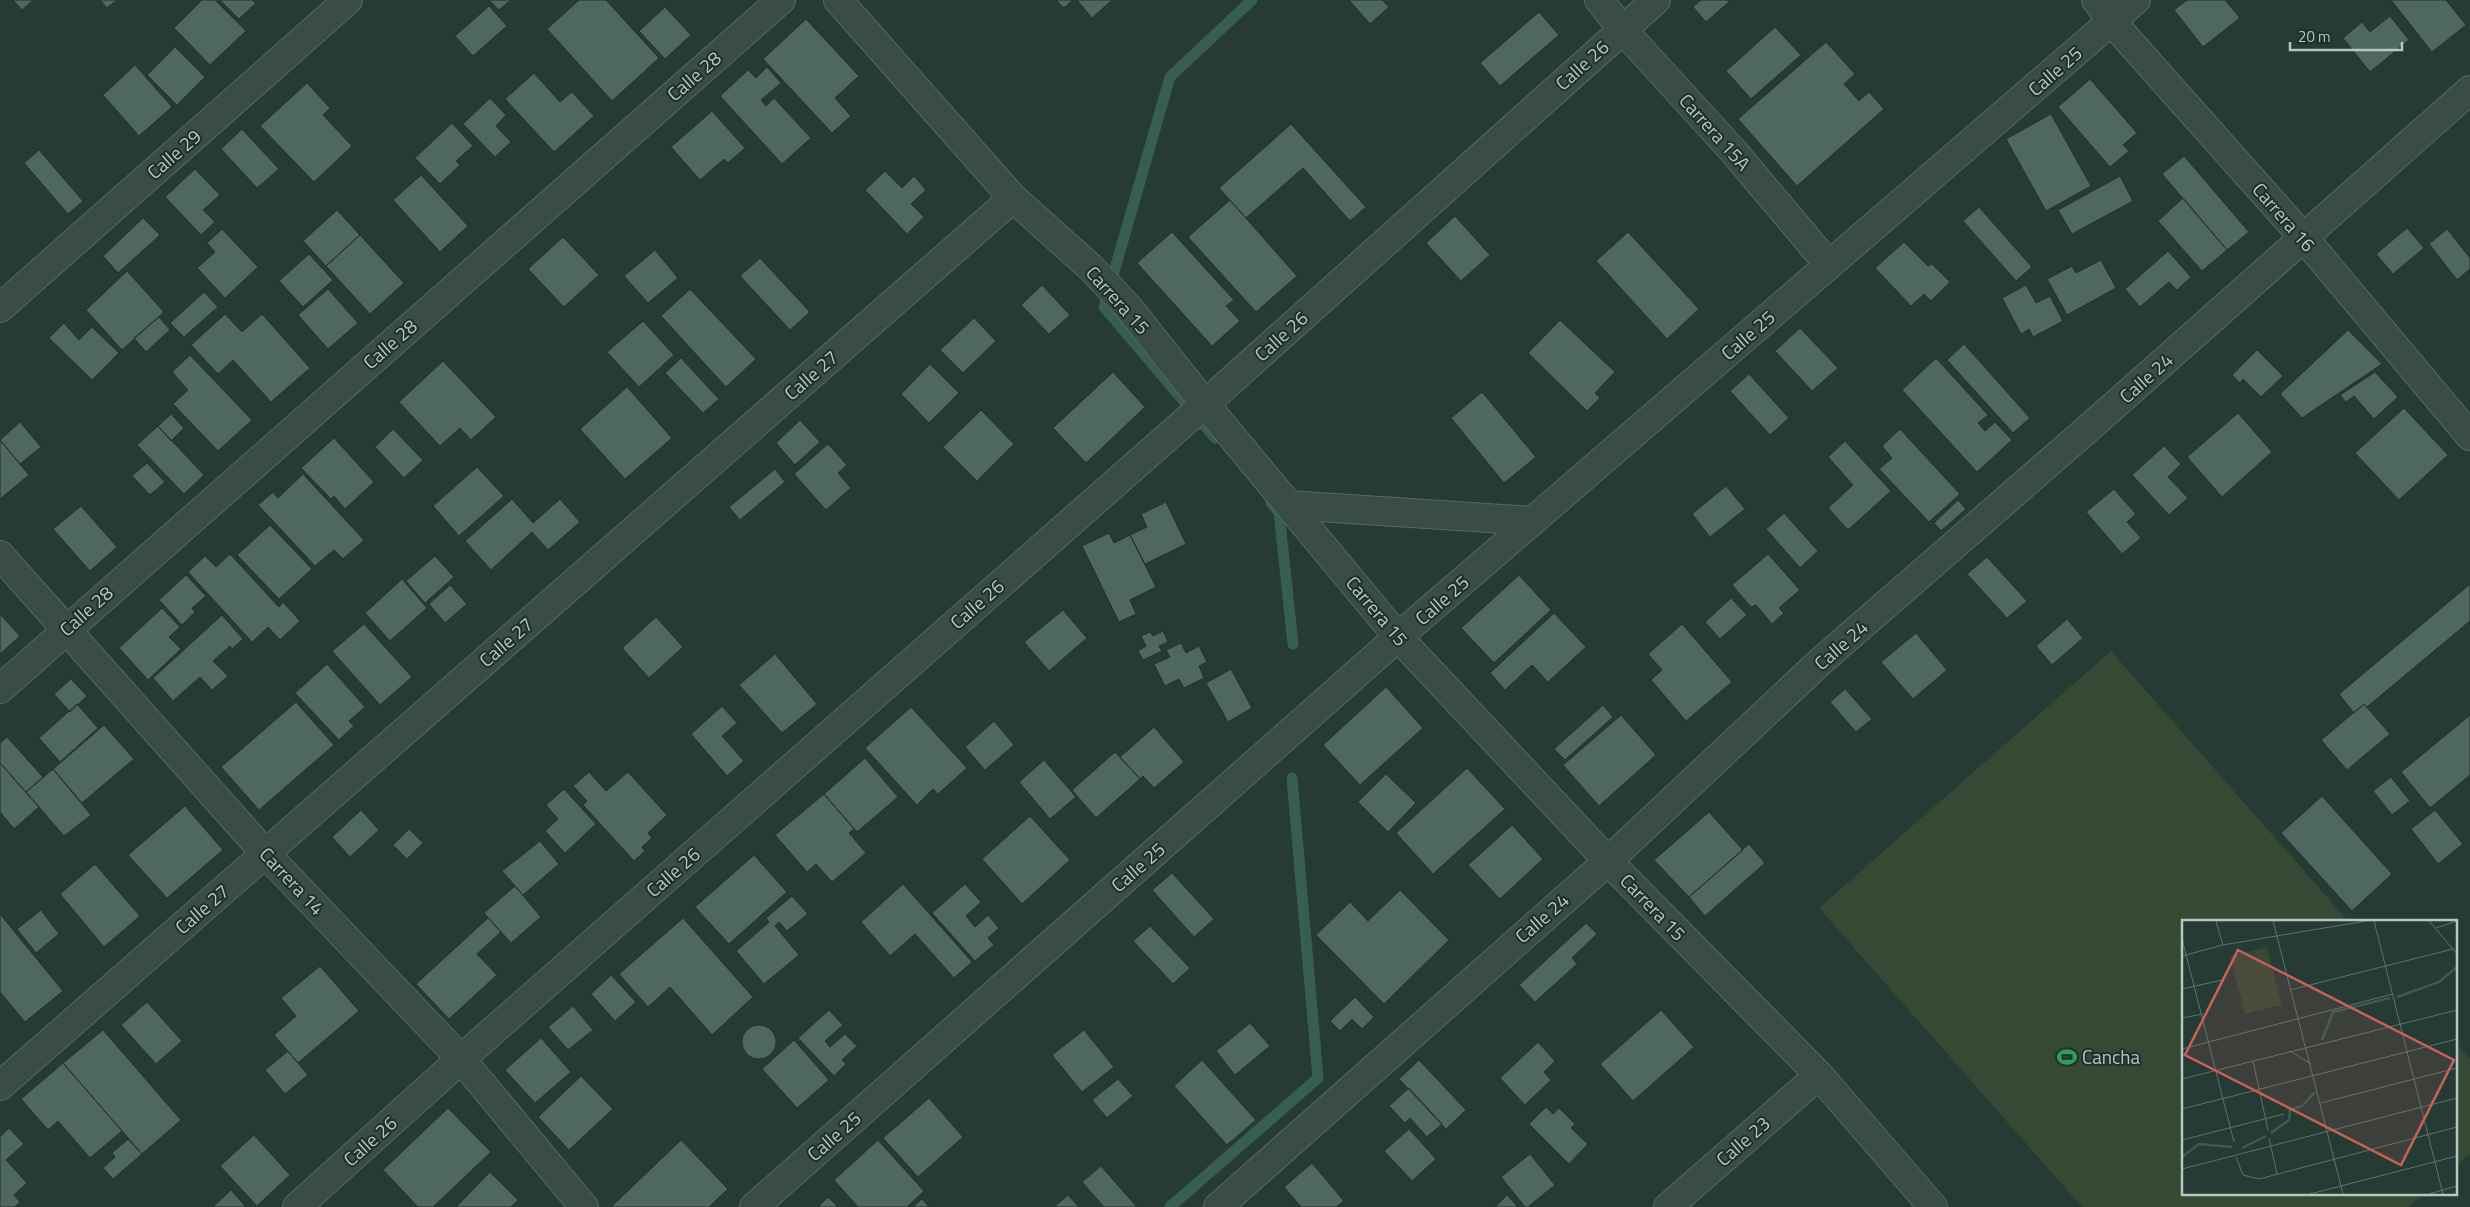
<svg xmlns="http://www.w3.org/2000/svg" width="2470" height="1207" viewBox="0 0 2470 1207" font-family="'Titillium Web',sans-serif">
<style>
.pitch{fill:#354935}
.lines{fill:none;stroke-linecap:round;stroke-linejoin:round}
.stream{stroke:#385d52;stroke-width:11}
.building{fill:#4e6760;stroke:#20322d}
.street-casing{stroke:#576964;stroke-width:30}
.street{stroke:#394c46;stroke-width:28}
.labels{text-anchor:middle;stroke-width:4;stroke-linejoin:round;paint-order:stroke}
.street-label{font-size:19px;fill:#b5c7c2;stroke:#1e302b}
.poi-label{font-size:19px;fill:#b5c7c2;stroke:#1e302b;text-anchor:start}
.inset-river{fill:none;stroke:#385d52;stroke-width:2.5}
.inset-road{fill:none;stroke:#5f736d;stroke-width:1}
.view{fill:#ca605e;fill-opacity:0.15;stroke:#ca605e;stroke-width:2.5}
.inset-edge{fill:none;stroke:#b5c7c2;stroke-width:2.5}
</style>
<rect width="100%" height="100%" fill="#253b34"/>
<path class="pitch" d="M2111 651 2348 921H2184V1193H2425L2409 1207H2082L1819 908Z
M2456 1043 2470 1059V1154L2456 1166Z"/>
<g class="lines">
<path class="stream" d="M1215 438 1104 307 1170 77 1252 0
M1271 503 1279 512 1293 644
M1170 1207 1318 1078 1292 778"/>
</g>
<path class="building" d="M13 0H33L22 10Z
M100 0H117L107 8Z
M202 0H215L246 31 210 65 174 28Z
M220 0H252L256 3 239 19Z
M489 0H511L499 10Z
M579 0H606L659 58 612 101 547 29Z
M1056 0H1073L1064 8Z
M1077 0H1112L1092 18Z
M1349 0H1382L1389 7 1370 24Z
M1701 0H1727L1729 2 1706 22 1693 7Z
M2187 0H2225L2240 18 2203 47 2174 10Z
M2391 0H2446L2466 25 2432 52Z
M489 6 507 26 473 56 455 36Z
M665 7 691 35 665 59 639 31Z
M1539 12 1559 35 1500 86 1480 63Z
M2390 16 2409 40 2370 72 2343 38 2362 22 2370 32Z
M806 19 859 76 835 98 851 116 832 133 763 59Z
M1775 27 1801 55 1751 99 1726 71Z
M1826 42 1855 74 1844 84 1859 101 1869 92 1884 109 1797 186 1738 119Z
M175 47 205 77 177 105 147 75Z
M135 65 172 107 139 136 103 95Z
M767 67 781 83 761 100 766 106 774 98 811 138 782 164 720 96 748 70 756 78Z
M534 73 560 102 572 92 594 116 554 152 505 99Z
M2090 79 2137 133 2123 145 2129 151 2110 167 2058 107Z
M307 83 330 108 323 115 352 146 314 182 260 126Z
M490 98 506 115 496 126 511 142 495 157 463 124Z
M712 111 745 148 728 163 724 159 700 180 671 147Z
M2051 114 2091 186 2046 211 2006 139Z
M452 123 473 146 456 161 460 165 440 184 415 158Z
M1291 124 1366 207 1350 221 1303 168 1246 218 1219 188Z
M242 129 279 169 257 188 221 149Z
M39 150 83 201 68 214 24 163Z
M2184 156 2249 232 2227 250 2162 174Z
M195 169 220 195 203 210 215 222 201 235 165 197Z
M885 171 902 188 914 176 926 190 911 204 924 217 907 234 865 190Z
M421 175 468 226 440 252 393 200Z
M2120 176 2133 201 2072 234 2058 210Z
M2183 198 2227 250 2202 271 2158 221Z
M1230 200 1297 276 1256 312 1188 237Z
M1979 207 2032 267 2016 281 1963 221Z
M337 210 360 235 326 266 303 241Z
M1455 216 1490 255 1461 281 1426 243Z
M143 218 160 235 118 273 103 256Z
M2407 228 2424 248 2393 274 2376 254Z
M222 229 258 267 225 298 197 268 215 252 207 243Z
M2447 229 2470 258V269L2457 280 2429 244Z
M1172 232 1234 300 1226 306 1240 321 1212 346 1137 263Z
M1628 232 1699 309 1667 339 1596 261Z
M360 235 404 283 370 314 326 266Z
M563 237 599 275 564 307 528 269Z
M1904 242 1928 266 1932 264 1950 282 1931 301 1924 294 1911 306 1875 268Z
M655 250 678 278 648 303 624 276Z
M2168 251 2191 277 2177 290 2169 282 2140 307 2125 289Z
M309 254 333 280 303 307 279 281Z
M760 258 810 312 790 330 740 276Z
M2101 260 2116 288 2067 315 2047 279 2072 266 2076 273Z
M127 271 164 312 122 350 86 310Z
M1042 285 1070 315 1049 334 1021 305Z
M2026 285 2036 303 2050 296 2063 321 2033 337 2029 329 2021 334 2002 298Z
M328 289 358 323 328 349 298 315Z
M690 289 756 359 726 387 661 316Z
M204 292 218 307 184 337 170 323Z
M225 314 242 332 262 314 310 368 271 402 233 360 218 374 191 345Z
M159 317 170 330 146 352 134 338Z
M974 318 996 341 963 373 940 350Z
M1560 320 1615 372 1595 393 1600 398 1587 411 1528 353Z
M643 321 674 355 639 387 607 352Z
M64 323 79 340 92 327 119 353 92 380 49 338Z
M1800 328 1838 368 1812 391 1775 351Z
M2348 330 2382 364 2302 418 2280 394Z
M1964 344 2030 418 2013 433 1947 360Z
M2257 350 2283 376 2261 397 2243 379 2240 383 2232 375Z
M190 355 252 420 218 451 173 404 188 390 172 372Z
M681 358 719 399 703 413 665 373Z
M1936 358 1988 415 1978 423 1985 431 1995 422 2012 440 1977 472 1902 390Z
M443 361 496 417 471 440 460 428 440 446 399 402Z
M930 364 959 393 929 423 901 394Z
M1113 372 1145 407 1086 463 1053 428Z
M2375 372 2398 397 2374 419 2354 396 2346 402 2340 395Z
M1749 374 1789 418 1770 435 1730 391Z
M627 387 672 438 625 479 580 429Z
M1482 392 1536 457 1504 483 1451 418Z
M2404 408 2448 455 2399 500 2355 453Z
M981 410 1014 444 977 481 943 447Z
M2238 413 2272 452 2222 497 2187 457Z
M171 414 184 428 171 441 158 426Z
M800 420 820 442 795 465 776 443Z
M20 422 41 447 20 464 0 440Z
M158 426 204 475 184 494 137 445Z
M393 429 423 460 404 478 375 447Z
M1900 429 1960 494 1929 522 1879 469 1892 458 1882 446Z
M334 438 374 482 345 509 334 496 331 499 301 468Z
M0 440 29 475 0 499Z
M1845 441 1891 491 1848 530 1828 508 1853 485 1828 457Z
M828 444 847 465 838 473 851 488 826 510 794 474Z
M2164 446 2181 464 2168 477 2188 498 2169 515 2132 475Z
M147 463 165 482 150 495 132 476Z
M477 467 504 496 459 536 433 506Z
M775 469 785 482 740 520 729 507Z
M303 474 364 540 343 559 334 550 315 566 258 505 273 492 278 498Z
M1726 486 1745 509 1710 537 1692 514Z
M2114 489 2136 514 2127 522 2141 538 2122 554 2086 512Z
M512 499 533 523 560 499 580 522 548 550 532 532 491 570 465 541Z
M1958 500 1966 509 1941 531 1934 523Z
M1166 502 1186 544 1145 564 1130 535 1147 527 1141 514Z
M81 506 117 547 90 571 53 529Z
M1784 513 1818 551 1800 568 1766 529Z
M270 525 312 569 279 599 237 555Z
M1109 533 1114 543 1130 535 1156 587 1130 600 1136 614 1119 622 1082 546Z
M230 554 279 607 283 602 300 621 280 640 268 627 252 642 188 572 205 556 216 567Z
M1768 554 1800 590 1779 608 1784 613 1772 624 1756 605 1751 607 1732 585Z
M435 556 454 577 425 603 406 581Z
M1987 557 2027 601 2007 618 1967 574Z
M186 575 206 596 192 608 195 612 182 625 159 600Z
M1519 575 1551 610 1494 663 1461 628Z
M402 579 427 608 390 641 365 613Z
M2470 584V621L2367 707 2364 704 2354 713 2339 694Z
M450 585 467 604 445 623 429 604Z
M1731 598 1747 615 1720 639 1705 622Z
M162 608 180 627 169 637 181 649 148 680 119 648Z
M1063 610 1087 638 1049 671 1024 642Z
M1554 613 1586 647 1548 682 1532 665 1505 690 1490 673Z
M0 614 20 636 0 654Z
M222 615 243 639 232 649 230 646 213 661 228 676 212 690 200 677 173 701 153 678Z
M656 617 683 647 649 678 622 648Z
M2067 619 2083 638 2052 665 2036 646Z
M364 624 412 677 380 705 332 651Z
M1682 624 1732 682 1686 721 1651 680 1662 670 1648 654Z
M1163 631 1168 642 1159 646 1162 651 1143 660 1138 651 1146 646 1141 636 1150 632 1153 636Z
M1916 633 1947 670 1913 699 1881 662Z
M1181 643 1186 653 1199 646 1207 662 1199 666 1204 678 1184 688 1179 679 1165 686 1154 664 1170 657 1166 650Z
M775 654 817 704 782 733 739 685Z
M327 664 365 707 349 721 354 726 339 740 295 693Z
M1231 669 1252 708 1228 722 1206 683Z
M71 679 87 696 70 712 54 694Z
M1386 687 1423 728 1360 785 1323 745Z
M1845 689 1872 719 1856 732 1830 702Z
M296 702 334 745 259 810 221 767Z
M77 704 98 728 60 762 39 738Z
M2364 704 2390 734 2347 770 2321 740Z
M1603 705 1613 717 1565 760 1554 749Z
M722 706 737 723 722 736 744 761 727 776 691 734Z
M911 707 967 768 938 794 933 789 917 805 865 748Z
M1621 715 1656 755 1599 806 1563 765Z
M2470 715V775L2430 808 2401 772Z
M994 721 1014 745 985 770 965 747Z
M104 725 134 759 82 803 53 769Z
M1154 727 1184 762 1154 788 1143 776 1140 779 1120 757Z
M7 737 43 777 26 792 0 763V743Z
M1115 752 1140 779 1096 818 1072 790Z
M865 758 898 797 857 832 824 794Z
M1044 760 1076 797 1050 819 1019 782Z
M0 763 39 807 14 829 0 812Z
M1467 768 1505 809 1433 874 1396 833Z
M53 769 91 815 64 836 26 792Z
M589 772 606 791 628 772 667 815 648 833 652 838 642 847 645 851 634 861 583 805 587 801 573 786Z
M1386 774 1416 803 1388 832 1358 802Z
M2391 777 2410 801 2392 815 2373 791Z
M564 789 596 824 565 853 545 831 558 819 546 805Z
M824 794 854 829 849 833 866 853 832 882 816 864 807 872 775 835Z
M2322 796 2392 874 2352 911 2281 833Z
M185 806 223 850 167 898 128 855Z
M361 810 379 830 350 857 332 837Z
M2435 810 2463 844 2438 864 2411 829Z
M1709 812 1743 850 1689 897 1654 860Z
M1030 816 1070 860 1022 904 982 859Z
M1512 825 1543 859 1500 899 1468 865Z
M409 829 423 843 407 859 393 845Z
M540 841 559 864 523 895 502 871Z
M1749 844 1765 863 1705 916 1689 897Z
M754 855 787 892 729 944 695 907Z
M95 864 140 916 104 947 60 894Z
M1172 873 1214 919 1194 937 1152 890Z
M903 884 972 962 954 978 915 934 890 956 861 922Z
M965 884 981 902 966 916 975 927 988 915 999 928 988 938 994 945 975 961 932 913Z
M515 886 541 917 511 943 484 913Z
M1400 890 1449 940 1384 1004 1316 935 1350 902 1368 921Z
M792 896 808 914 787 931 779 922 775 926 799 955 764 984 736 951 769 922 766 918Z
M41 910 59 934 36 953 17 929Z
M0 914 63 991 25 1022 0 992Z
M488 918 501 932 477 954 497 975 449 1019 416 984Z
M683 918 753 997 712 1035 670 987 648 1007 619 974Z
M1586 923 1597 934 1572 958 1577 964 1535 1002 1519 985Z
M1150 926 1190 968 1173 984 1133 941Z
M320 966 359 1011 298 1063 274 1035 296 1016 281 998Z
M611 975 636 1002 615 1021 591 994Z
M1355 997 1374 1017 1362 1029 1352 1019 1340 1031 1330 1021Z
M147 1002 182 1041 156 1064 121 1025Z
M573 1006 593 1030 568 1050 548 1027Z
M829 1010 843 1025 825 1041 830 1047 845 1034 857 1046 842 1060 846 1064 834 1076 798 1038Z
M1661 1010 1694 1047 1633 1101 1600 1064Z
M1250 1023 1270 1046 1235 1075 1216 1051Z
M742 1042a17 17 0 1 1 34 0a17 17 0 1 1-34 0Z
M103 1030 181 1120 142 1154 63 1063Z
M1084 1030 1114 1067 1082 1092 1052 1055Z
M541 1038 571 1072 535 1103 505 1070Z
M794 1040 829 1080 797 1108 762 1069Z
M1538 1042 1555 1061 1544 1072 1551 1080 1525 1105 1500 1078Z
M288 1051 308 1075 285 1094 265 1070Z
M1202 1060 1256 1120 1227 1145 1174 1086Z
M1419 1060 1466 1110 1446 1129 1399 1079Z
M63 1063 122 1131 90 1158 58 1121 48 1130 21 1099Z
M581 1076 613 1109 569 1150 538 1117Z
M1118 1079 1133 1096 1107 1118 1092 1100Z
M1409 1088 1442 1124 1427 1137 1410 1118 1405 1123 1389 1106Z
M929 1098 963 1137 918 1177 883 1138Z
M1546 1107 1553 1114 1559 1108 1575 1124 1571 1128 1588 1144 1569 1164 1529 1124Z
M448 1108 491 1152 433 1207H418L383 1170Z
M9 1128 24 1144 6 1160 27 1183 14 1195 20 1202 15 1207H0V1137Z
M1409 1129 1436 1159 1412 1181 1384 1151Z
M254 1135 290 1175 257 1206 220 1166Z
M128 1139 142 1154 113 1179 103 1168 115 1157 112 1153Z
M681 1140 728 1189 709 1207H611Z
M878 1140 924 1191 907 1207H858L834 1180Z
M1530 1154 1555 1185 1528 1207H1525L1501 1177Z
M1312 1163 1344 1201 1336 1207H1301L1284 1187Z
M1101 1166 1137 1207H1104L1082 1182Z
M490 1172 518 1200 511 1207H456Z
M231 1190 246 1207H213Z
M1068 1195 1079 1207H1054Z
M1507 1195 1518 1207H1495Z
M828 1197 838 1207H818Z
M922 1199 929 1207H913Z"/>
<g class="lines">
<defs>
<path id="street" d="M838 0 1013 198 1090 267 1128 307 1205 404 1398 637 1608 861 1819 1075 1933 1207
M1599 0 1622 29 1734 152 1829 265
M2096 0 2112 22 2304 238 2470 436
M0 308 348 0
M1288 505 1533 521
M0 555 265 853 461 1059 584 1207
M0 689 781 0
M0 1086 1013 198
M297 1207 461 1059 1205 404 1656 0
M754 1207 1398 637 2136 0
M1218 1207 1608 861 1821 661 2082 434 2470 90
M1668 1207 1819 1075"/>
</defs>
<use href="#street" class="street-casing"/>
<use href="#street" class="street"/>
</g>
<defs>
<symbol id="stadium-bare" viewBox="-9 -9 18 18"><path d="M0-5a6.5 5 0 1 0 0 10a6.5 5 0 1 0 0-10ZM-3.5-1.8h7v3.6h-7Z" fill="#2e9e5b" stroke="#1e302b" stroke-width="2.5" paint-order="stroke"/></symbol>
</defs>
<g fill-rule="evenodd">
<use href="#stadium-bare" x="2053" y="1043" width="28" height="28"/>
</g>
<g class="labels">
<g class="street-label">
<text transform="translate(1582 65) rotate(-42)" y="7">Calle 26</text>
<text transform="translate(2055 71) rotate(-41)" y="7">Calle 25</text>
<text transform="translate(694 76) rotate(-41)" y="7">Calle 28</text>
<text transform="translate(1715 132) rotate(48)" y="7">Carrera 15A</text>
<text transform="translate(174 154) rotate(-41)" y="7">Calle 29</text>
<text transform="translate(2284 217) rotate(49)" y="7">Carrera 16</text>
<text transform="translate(1118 300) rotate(48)" y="7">Carrera 15</text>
<text transform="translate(1748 335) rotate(-41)" y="7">Calle 25</text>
<text transform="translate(1281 336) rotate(-42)" y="7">Calle 26</text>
<text transform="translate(390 344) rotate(-41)" y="7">Calle 28</text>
<text transform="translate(811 375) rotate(-41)" y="7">Calle 27</text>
<text transform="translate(2146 378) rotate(-42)" y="7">Calle 24</text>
<text transform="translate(1442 600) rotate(-41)" y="7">Calle 25</text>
<text transform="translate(977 604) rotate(-41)" y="7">Calle 26</text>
<text transform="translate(86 611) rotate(-42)" y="7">Calle 28</text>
<text transform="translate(1377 611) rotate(50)" y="7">Carrera 15</text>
<text transform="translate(506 642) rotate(-41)" y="7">Calle 27</text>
<text transform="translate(1841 645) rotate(-41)" y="7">Calle 24</text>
<text transform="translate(1138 867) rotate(-41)" y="7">Calle 25</text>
<text transform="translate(673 872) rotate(-41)" y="7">Calle 26</text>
<text transform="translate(292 881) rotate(47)" y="7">Carrera 14</text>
<text transform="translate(1653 907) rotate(46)" y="7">Carrera 15</text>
<text transform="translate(202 909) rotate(-41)" y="7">Calle 27</text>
<text transform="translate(1542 918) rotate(-41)" y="7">Calle 24</text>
<text transform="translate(834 1136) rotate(-41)" y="7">Calle 25</text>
<text transform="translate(370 1141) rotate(-42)" y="7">Calle 26</text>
<text transform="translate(1743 1141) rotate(-41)" y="7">Calle 23</text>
</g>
<g class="poi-label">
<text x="2082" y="1064">Cancha</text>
</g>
</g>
<g transform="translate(2182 920)">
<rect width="275" height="275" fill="#253b34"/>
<path d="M85 27 100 85 63 94 48 36Z" fill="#354935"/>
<path class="inset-river" d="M215 77 257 62 275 47M140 120 151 92 208 78M89 213 107 200 108 190 120 186 133 172M60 228 84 216M0 237 17 224 50 227"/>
<path class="inset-road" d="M34 1 41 25M91 1 161 274M192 1 261 274M247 1 275 34M254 8 275 1M0 19 52 222M0 36 41 25 184 1M0 69 40 60M108 70 271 29M0 98 21 94M0 129 211 74M108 131 129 144M71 141 86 210M0 159 275 90M139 183 275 148M0 189 275 119M87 218 95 254M0 220 102 194M54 237 61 255 77 259 275 207M0 249 275 178M128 274 275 236M247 274 275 266"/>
<path class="view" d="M56 30 272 140 219 245 3 135Z"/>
<rect width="275" height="275" class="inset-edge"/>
</g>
<path d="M2290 42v8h112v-8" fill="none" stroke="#b5c7c2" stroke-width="2.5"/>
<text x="2298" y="42" font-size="15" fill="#b5c7c2" stroke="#1e302b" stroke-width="4" paint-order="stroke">20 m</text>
</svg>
